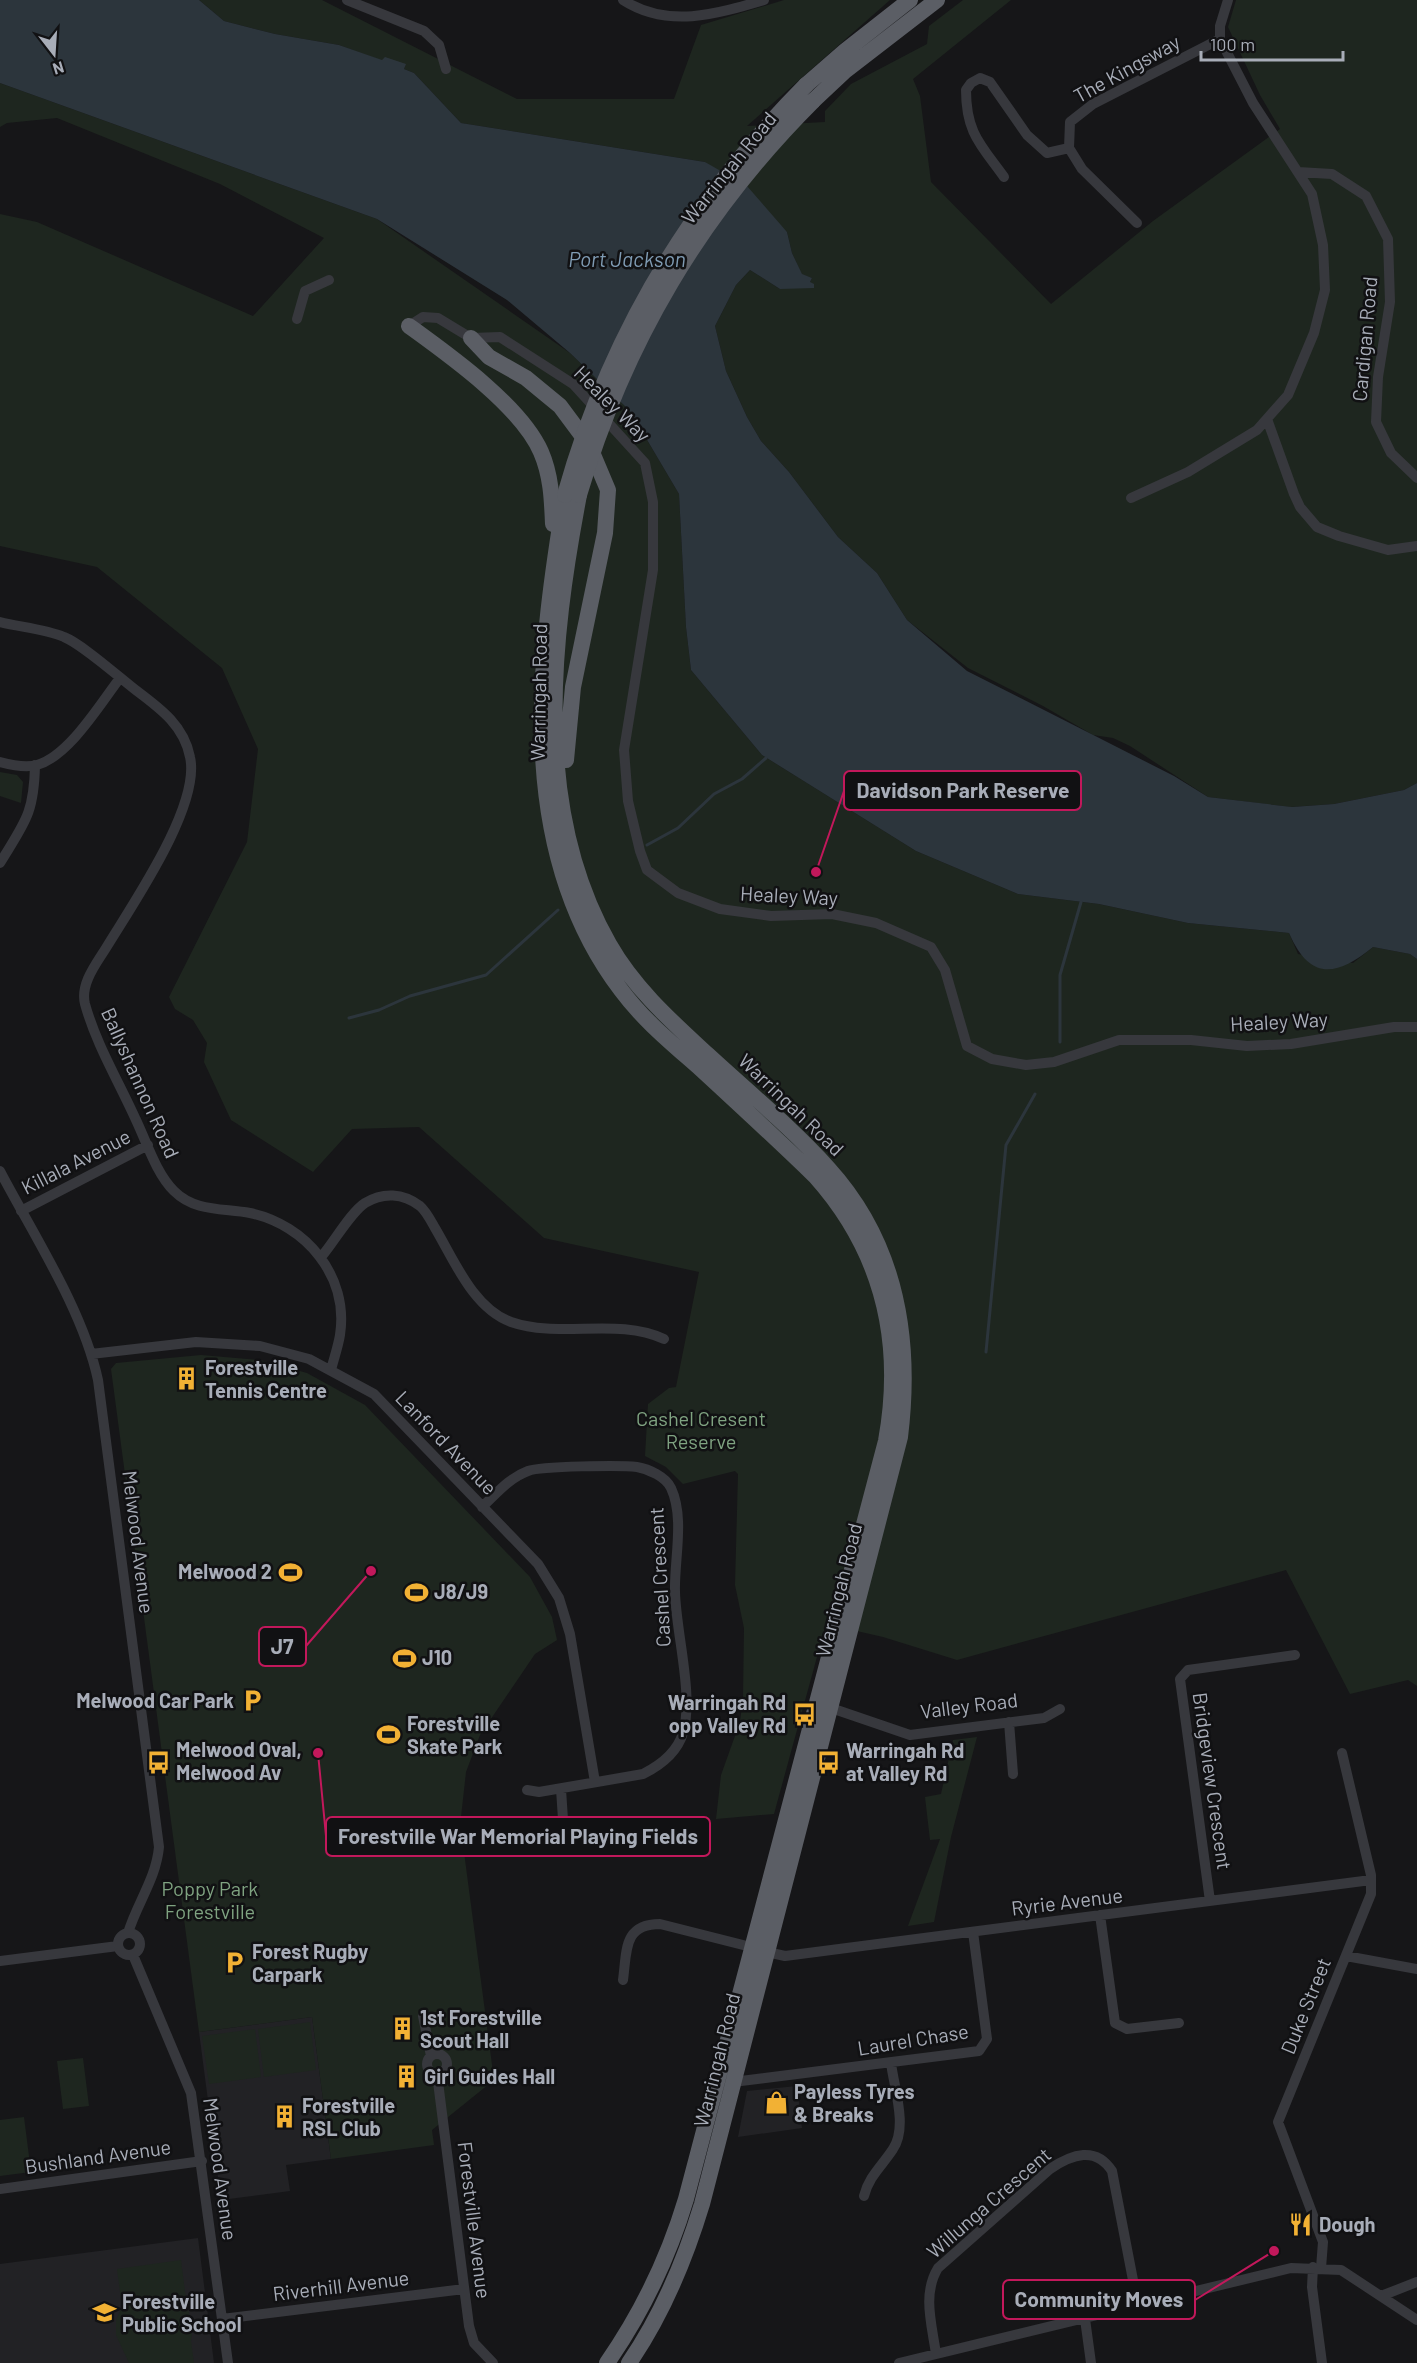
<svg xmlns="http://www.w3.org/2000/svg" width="1417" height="2363" viewBox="0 0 1417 2363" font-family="Barlow,sans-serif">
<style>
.built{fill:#222225}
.green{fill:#1e261f}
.water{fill:#2c353c}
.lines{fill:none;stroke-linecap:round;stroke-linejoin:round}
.stream{stroke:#2c353c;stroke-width:3}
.minor{stroke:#37383d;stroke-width:10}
.trunk{stroke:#5b5e65;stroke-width:16}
.trunk-bridge{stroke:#5b5e65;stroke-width:16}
.labels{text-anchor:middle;stroke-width:5;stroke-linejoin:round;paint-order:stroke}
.street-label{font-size:20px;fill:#a8adb8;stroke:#111113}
.poi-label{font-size:20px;font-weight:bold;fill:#a8adb8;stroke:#111113;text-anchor:start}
.park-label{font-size:20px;fill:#7fa381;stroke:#111113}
.water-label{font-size:21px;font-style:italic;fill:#7f9bb3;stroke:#111113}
.leader{fill:none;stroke:#c2185b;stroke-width:2}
.callout-dot{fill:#c2185b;stroke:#111113;stroke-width:2}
.callout{fill:#111113;stroke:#c2185b;stroke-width:2}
.callout-label{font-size:21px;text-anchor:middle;font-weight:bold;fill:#a8adb8}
</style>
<rect width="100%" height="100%" fill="#161618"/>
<path class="built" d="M312 2017 331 2159 286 2165 290 2191 221 2200 199 2032Z
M797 2086 802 2128 738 2137 747 2091Z
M198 2238 214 2363H0V2264Z"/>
<path class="green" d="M199 0H322L517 99H674L701 25 784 0H890L747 126 825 122V111L851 84 927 44 929 26 963 0H1011L913 79 920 96 931 182 1051 304 1153 221 1280 129 1260 95 1228 27 1236 0H1417V783L1404 790 1334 804 1291 807 1208 797 1130 746 1113 738 1093 735 1043 706 968 668 907 620 877 573 838 537 789 472 761 441 747 417 726 371 715 326 736 285 750 270 780 289 810 282 812 278 802 275 792 253 787 232 705 162 461 123 414 73 404 69 405 65 383 61 339 45 275 34 224 21Z
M0 83 377 219 570 353 630 411 679 494 686 627 691 670 762 755 916 851 1018 894 1099 904 1188 923 1289 933 1298 954 1353 963 1373 947 1410 954 1417 959V1686L1408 1680 1350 1694 1286 1570 957 1660 883 1637 826 1624 774 1814 716 1819 721 1775 740 1722 743 1697 744 1628 735 1585 738 1474 735 1471 683 1484 666 1467 645 1456 648 1404 669 1388 676 1387 699 1272 544 1238 419 1127 352 1129 313 1172 231 1120 204 1062 207 1043 193 1020 175 1009 169 997 247 842 258 749 222 668 97 567 0 546V214L37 222 253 316 324 238 220 184 57 118 7 123 0 127Z
M0 772 17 775 23 782 21 803 0 796Z
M201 1355 260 1360 307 1373 365 1405 530 1577 552 1617 557 1640 535 1654 480 1735 466 1772 461 1817 464 1852 494 2080 432 2130 434 2145 331 2159 312 2017 199 2032 111 1369 116 1363Z
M977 1737 951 1837 934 1922 908 1926 940 1839 930 1840 925 1797 941 1794 953 1740Z
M310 2022 316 2070 264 2077 258 2029Z
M255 2029 261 2077 209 2084 202 2036Z
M83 2058 89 2106 63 2109 57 2061Z
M24 2117 31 2172 0 2176V2120Z
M181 2260 187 2307 193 2325 191 2341 194 2363H129L116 2335V2320L122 2307 117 2269Z"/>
<path class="water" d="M0 0H199L224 21 275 34 339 45 382 60 385 57 406 64 404 69 414 73 461 123 705 162 747 186 787 232 792 253 802 274 812 278 810 282 814 284V288L780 289 750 270 736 285 715 326 726 371 747 417 761 441 789 472 838 537 877 573 907 620 967 671 1174 776 1208 797 1292 807 1334 804 1404 790 1417 783V959L1410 954 1373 947C1336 977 1310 981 1289 933L1188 923 1099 904 1018 894 916 851 762 755 691 670 686 627 679 494 630 411 570 353 507 300 377 219 0 83Z"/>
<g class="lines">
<path class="stream" d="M647 845 678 828 714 794 742 779 766 758
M349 1018 379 1010 410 996 486 975 558 910
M1060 1042V975L1081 902
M986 1352 1006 1145 1035 1094"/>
<path class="minor" d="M347 0 424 31 439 45 446 69
M623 0C668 29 717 14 764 0
M1298 172 1332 174 1366 196 1388 239 1390 302 1378 377 1376 422 1391 453 1417 478
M1004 177C981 145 966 133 966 90L971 83 980 78 990 82 1027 135 1047 153 1069 148
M1137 223 1082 169 1069 148 1070 122 1093 104 1220 39
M297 319 305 291 329 280
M409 326 423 317 438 318 471 338 500 337 573 384 645 463 653 502V570L624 750 628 801 640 851 647 870 678 893 720 909 771 916 832 914 876 923 931 947 945 970 967 1046 992 1059 1026 1065 1054 1062 1119 1040H1191L1247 1046 1291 1044 1394 1027H1417
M1267 419 1294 494 1300 507 1317 527 1339 536 1388 550 1417 546
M1131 498 1188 472 1257 430 1288 395 1314 333 1325 290 1323 245 1312 194 1253 103 1220 39V26L1228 0
M0 622C20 627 45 629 64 637 82 644 120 678 137 691 161 709 184 726 190 757 201 806 132 905 106 948 96 964 80 984 85 1004 96 1044 119 1082 136 1120 147 1143 156 1173 174 1191 195 1212 223 1208 250 1213 306 1225 349 1276 340 1335 338 1347 334 1358 331 1370
M0 762C11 765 26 768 37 765 69 756 100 704 120 678
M0 863C25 822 34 814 35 765
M0 1171C33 1234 83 1310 98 1380L159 1847C156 1879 137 1903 128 1933
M21 1211 148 1145
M322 1256C334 1242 351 1212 365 1203 383 1192 403 1193 420 1206 426 1211 431 1221 435 1228 454 1260 473 1308 511 1322 560 1339 617 1317 664 1339
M91 1354 196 1342 260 1346 309 1359 374 1394 538 1564 559 1598 570 1634 595 1782
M482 1507C497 1493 509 1478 528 1471 541 1466 622 1465 637 1467 649 1469 666 1477 671 1488 685 1518 674 1560 675 1592 676 1633 694 1695 683 1733 677 1753 661 1765 643 1774L539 1792 527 1790
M831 1708 910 1735 1044 1718 1060 1709
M1009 1722 1013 1774
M561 1789 565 1850
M1210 1901 1180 1679 1188 1670 1295 1655
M1100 1915 1115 2023 1127 2029 1179 2023
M118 1944a11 11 0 1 1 22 0a11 11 0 1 1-22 0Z
M767 1952 785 1956 1371 1880
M133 1955 191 2093 228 2363
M1346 1956 1417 1969
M0 1961 118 1946
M623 1980C627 1951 623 1924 660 1924L751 1947
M423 2016 431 2056
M427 2064a10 10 0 1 1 20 0a10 10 0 1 1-20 0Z
M437 2074 469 2326 474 2343 493 2363
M733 2082 979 2051 987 2039 973 1932
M0 2189 202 2161
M864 2196C869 2176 882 2166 893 2149 908 2127 894 2088 891 2063
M1313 2267 1312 2287 1322 2363
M1321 2268 1323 2242 1278 2122 1371 1894V1875L1342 1753
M1381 2296 1417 2282
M222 2319 464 2289
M1085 2319 1091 2363
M936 2354C932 2325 922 2294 938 2268L1050 2169C1072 2154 1096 2146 1112 2171L1138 2306
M899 2363 1291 2268 1341 2270 1417 2320"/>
<path class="trunk" d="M806 85 845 51 910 0
M813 101 845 71 937 0
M409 326C449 355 521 406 541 452 551 475 552 499 553 524
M471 338 489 357 526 378 560 406 589 445 608 490 605 533 573 687 566 760
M565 495C538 659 514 849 621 990 644 1021 674 1045 702 1070 740 1105 778 1140 815 1176 883 1252 904 1341 886 1441L686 2199C668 2259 643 2311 607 2363
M579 495C551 642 532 809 609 944 634 988 671 1021 708 1055 748 1092 791 1127 828 1168 897 1244 912 1339 900 1437L702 2204C685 2260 662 2315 629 2363"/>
<path class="trunk-bridge" d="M565 495C609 337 691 201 806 85
M579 495C624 343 700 214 813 101"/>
</g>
<defs>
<symbol id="building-bare" viewBox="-9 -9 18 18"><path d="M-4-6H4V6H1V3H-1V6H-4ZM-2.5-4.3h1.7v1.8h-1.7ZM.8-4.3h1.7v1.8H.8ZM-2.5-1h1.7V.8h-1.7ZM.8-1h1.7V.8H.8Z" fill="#f2b134" stroke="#111113" stroke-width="2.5" paint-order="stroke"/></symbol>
<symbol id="stadium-bare" viewBox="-9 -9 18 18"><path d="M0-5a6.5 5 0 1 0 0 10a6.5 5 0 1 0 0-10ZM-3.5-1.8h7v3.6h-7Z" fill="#f2b134" stroke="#111113" stroke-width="2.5" paint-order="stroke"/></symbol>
<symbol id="parking-bare" viewBox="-9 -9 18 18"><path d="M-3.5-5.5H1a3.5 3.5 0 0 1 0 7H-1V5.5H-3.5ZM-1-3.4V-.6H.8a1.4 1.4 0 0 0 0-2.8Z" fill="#f2b134" stroke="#111113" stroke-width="2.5" paint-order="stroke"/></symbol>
<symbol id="bus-bare" viewBox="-9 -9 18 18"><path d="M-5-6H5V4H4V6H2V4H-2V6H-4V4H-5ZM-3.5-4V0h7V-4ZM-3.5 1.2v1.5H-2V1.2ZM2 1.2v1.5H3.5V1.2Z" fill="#f2b134" stroke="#111113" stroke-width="2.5" paint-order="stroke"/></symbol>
<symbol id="shop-bare" viewBox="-9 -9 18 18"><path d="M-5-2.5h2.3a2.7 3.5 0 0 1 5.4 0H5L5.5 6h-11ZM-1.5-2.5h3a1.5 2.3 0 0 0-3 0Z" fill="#f2b134" stroke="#111113" stroke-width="2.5" paint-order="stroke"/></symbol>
<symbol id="restaurant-bare" viewBox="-9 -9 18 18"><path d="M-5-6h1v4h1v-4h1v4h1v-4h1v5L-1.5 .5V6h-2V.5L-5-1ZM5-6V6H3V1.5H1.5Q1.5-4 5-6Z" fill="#f2b134" stroke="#111113" stroke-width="2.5" paint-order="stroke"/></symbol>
<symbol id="school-bare" viewBox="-9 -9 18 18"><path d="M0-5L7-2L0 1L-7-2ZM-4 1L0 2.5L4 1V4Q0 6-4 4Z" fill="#f2b134" stroke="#111113" stroke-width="2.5" paint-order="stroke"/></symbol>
</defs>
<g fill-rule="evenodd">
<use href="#building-bare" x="170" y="1362" width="33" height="33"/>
<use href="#stadium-bare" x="274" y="1556" width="33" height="33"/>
<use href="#stadium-bare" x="400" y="1576" width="33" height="33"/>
<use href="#stadium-bare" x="388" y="1642" width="33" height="33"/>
<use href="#parking-bare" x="236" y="1684" width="33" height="33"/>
<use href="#bus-bare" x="788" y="1698" width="33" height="33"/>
<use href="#stadium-bare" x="372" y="1718" width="33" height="33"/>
<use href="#bus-bare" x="142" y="1746" width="33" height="33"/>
<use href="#bus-bare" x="812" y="1746" width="33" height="33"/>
<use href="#parking-bare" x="218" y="1946" width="33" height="33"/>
<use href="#building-bare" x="386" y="2012" width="33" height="33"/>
<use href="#building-bare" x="390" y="2060" width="33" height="33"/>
<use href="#shop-bare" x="760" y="2086" width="33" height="33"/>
<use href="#building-bare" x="268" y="2100" width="33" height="33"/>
<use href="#restaurant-bare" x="1284" y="2208" width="33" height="33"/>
<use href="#school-bare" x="88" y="2296" width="33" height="33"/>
</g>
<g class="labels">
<g class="street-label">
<text transform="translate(1127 69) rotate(-29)" y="7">The Kingsway</text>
<text transform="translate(729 168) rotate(-51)" y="7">Warringah Road</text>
<text transform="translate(1365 339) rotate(-85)" y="7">Cardigan Road</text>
<text transform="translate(612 404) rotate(45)" y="7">Healey Way</text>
<text transform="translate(539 692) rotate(-89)" y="7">Warringah Road</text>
<text transform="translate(789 896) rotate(3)" y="7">Healey Way</text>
<text transform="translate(1279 1022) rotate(-3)" y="7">Healey Way</text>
<text transform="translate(140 1083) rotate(66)" y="7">Ballyshannon Road</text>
<text transform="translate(791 1105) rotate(44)" y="7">Warringah Road</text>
<text transform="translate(76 1162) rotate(-27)" y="7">Killala Avenue</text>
<text transform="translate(446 1443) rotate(46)" y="7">Lanford Avenue</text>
<text transform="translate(138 1542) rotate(83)" y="7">Melwood Avenue</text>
<text transform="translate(660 1577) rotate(-93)" y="7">Cashel Crescent</text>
<text transform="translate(839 1590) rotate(-76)" y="7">Warringah Road</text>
<text transform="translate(969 1706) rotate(-7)" y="7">Valley Road</text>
<text transform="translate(1212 1781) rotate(82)" y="7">Bridgeview Crescent</text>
<text transform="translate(1067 1902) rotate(-7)" y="7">Ryrie Avenue</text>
<text transform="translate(1306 2006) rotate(-68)" y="7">Duke Street</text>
<text transform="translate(913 2040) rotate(-9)" y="7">Laurel Chase</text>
<text transform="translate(717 2060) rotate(-76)" y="7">Warringah Road</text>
<text transform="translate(98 2157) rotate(-8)" y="7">Bushland Avenue</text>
<text transform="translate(220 2169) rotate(82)" y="7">Melwood Avenue</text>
<text transform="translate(989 2203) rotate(-41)" y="7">Willunga Crescent</text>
<text transform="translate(474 2220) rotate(83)" y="7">Forestville Avenue</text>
<text transform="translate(341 2286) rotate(-7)" y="7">Riverhill Avenue</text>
</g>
<g class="poi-label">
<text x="205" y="1375">Forestville<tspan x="205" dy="23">Tennis Centre</tspan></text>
<text x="272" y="1579" text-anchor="end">Melwood 2</text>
<text x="434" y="1599">J8/J9</text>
<text x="422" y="1665">J10</text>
<text x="234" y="1708" text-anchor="end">Melwood Car Park</text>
<text x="786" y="1710" text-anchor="end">Warringah Rd<tspan x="786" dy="23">opp Valley Rd</tspan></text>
<text x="407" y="1731">Forestville<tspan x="407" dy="23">Skate Park</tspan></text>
<text x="176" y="1757">Melwood Oval,<tspan x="176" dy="23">Melwood Av</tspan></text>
<text x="846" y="1758">Warringah Rd<tspan x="846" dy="23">at Valley Rd</tspan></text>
<text x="252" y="1959">Forest Rugby<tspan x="252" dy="23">Carpark</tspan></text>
<text x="420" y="2025">1st Forestville<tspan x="420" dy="23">Scout Hall</tspan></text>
<text x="424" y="2084">Girl Guides Hall</text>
<text x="794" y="2099">Payless Tyres<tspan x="794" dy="23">&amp; Breaks</tspan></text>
<text x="302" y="2113">Forestville<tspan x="302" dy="23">RSL Club</tspan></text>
<text x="1319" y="2232">Dough</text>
<text x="122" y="2309">Forestville<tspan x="122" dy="23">Public School</tspan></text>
</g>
<g class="park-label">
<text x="701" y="1426">Cashel Cresent<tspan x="701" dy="23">Reserve</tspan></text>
<text x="210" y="1896">Poppy Park<tspan x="210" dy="23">Forestville</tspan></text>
</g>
<g class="water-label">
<text x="627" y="267">Port Jackson</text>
</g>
</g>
<path class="leader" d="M816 872L844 791M371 1571L306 1646M318 1753L326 1836M1274 2251L1195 2300"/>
<g class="callout-dot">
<circle cx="816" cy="872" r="6"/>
<circle cx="371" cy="1571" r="6"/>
<circle cx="318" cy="1753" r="6"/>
<circle cx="1274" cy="2251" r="6"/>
</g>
<g class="callout">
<rect x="844" y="771" width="237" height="39" rx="6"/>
<rect x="259" y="1627" width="47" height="39" rx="6"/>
<rect x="326" y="1817" width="384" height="39" rx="6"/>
<rect x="1003" y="2280" width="192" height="39" rx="6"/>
</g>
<g class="callout-label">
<text x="963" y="798">Davidson Park Reserve</text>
<text x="282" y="1654">J7</text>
<text x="518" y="1844">Forestville War Memorial Playing Fields</text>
<text x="1099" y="2307">Community Moves</text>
</g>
<g transform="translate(54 54) rotate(163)" stroke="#111113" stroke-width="4.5" paint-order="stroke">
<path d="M0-4.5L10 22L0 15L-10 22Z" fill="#a8adb8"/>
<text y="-9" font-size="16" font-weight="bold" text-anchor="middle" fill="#a8adb8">N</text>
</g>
<path d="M1201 51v9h142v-9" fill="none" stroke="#a8adb8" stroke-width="3"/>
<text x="1210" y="51" font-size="18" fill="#a8adb8" stroke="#111113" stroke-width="4.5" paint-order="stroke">100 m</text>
</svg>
